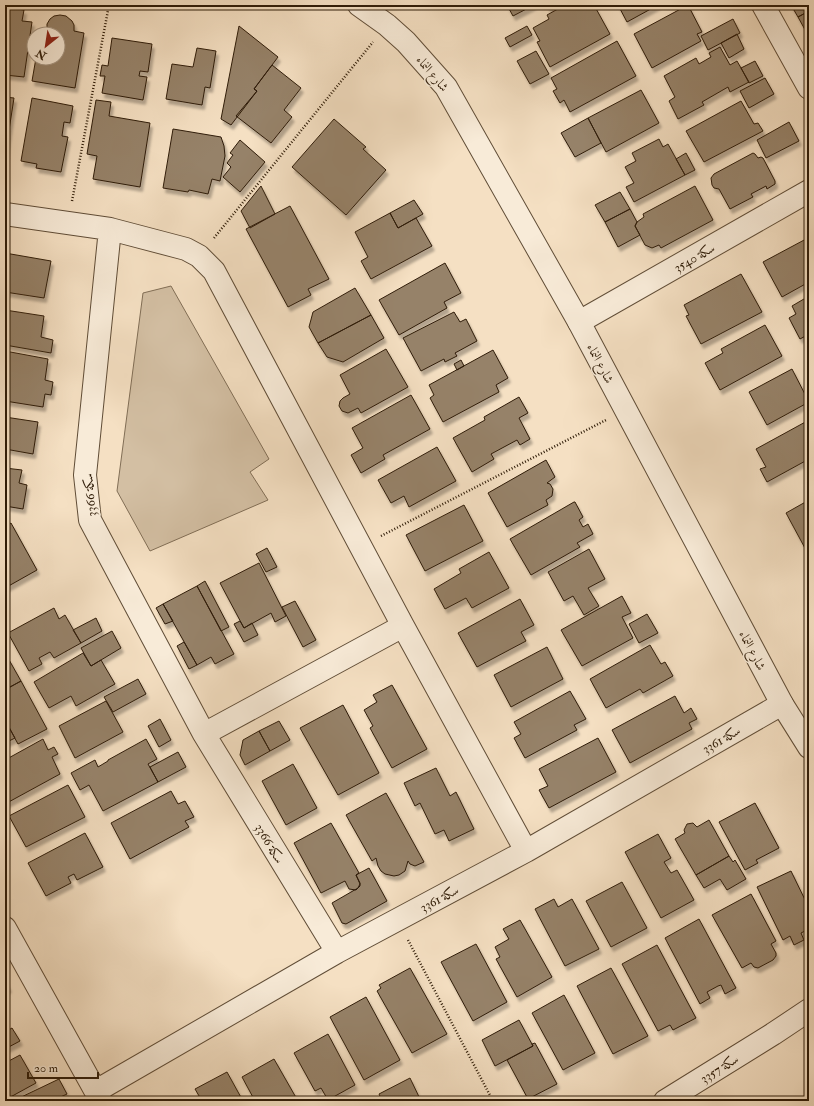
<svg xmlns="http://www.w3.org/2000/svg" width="814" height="1106" viewBox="0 0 814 1106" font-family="'IM FELL Double Pica',Amiri,serif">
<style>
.green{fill:#d3bfa3;stroke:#816e56}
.building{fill:#968269;stroke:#2f1c08;filter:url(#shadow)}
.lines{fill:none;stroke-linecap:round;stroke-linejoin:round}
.minor-casing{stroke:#604d37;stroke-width:24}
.tertiary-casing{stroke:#604d37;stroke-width:24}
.path{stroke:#2f1c08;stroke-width:2.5;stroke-dasharray:1 2;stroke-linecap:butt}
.minor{stroke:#f8ebd8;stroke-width:22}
.tertiary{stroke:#f8ebd8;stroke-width:22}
.labels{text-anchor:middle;stroke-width:3;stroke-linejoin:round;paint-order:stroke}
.street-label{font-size:13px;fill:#2f1c08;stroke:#f8ebd8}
</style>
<defs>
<filter id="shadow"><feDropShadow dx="2.5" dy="4.5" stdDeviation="1" flood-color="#0004"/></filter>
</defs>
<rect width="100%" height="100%" fill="#f5e0c3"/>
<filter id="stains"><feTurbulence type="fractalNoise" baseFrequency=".005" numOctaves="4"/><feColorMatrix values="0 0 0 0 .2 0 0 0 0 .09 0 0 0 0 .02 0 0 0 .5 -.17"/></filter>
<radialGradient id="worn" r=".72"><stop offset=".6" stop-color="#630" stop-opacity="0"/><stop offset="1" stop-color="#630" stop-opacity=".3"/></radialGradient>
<path class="green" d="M171 286 269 459 250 472 268 500 150 551 117 491 143 293Z"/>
<path class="building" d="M507 5H534L513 16Z
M547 5H555L549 9Z
M565 5H570L571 8 576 5H594L610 34 550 67 537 42 540 41 533 28 549 19 547 15Z
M618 5H658L627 22Z
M688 5 702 32 697 34 701 41 652 68 634 34Z
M791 5H809V11L798 17Z
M5 7 24 10 22 21 32 22 24 77 5 75Z
M809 11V37L798 17Z
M60 15 66 16 72 21 74 25V31L84 33 75 88 32 81 36 58H58V34H41L42 30H47V24L50 19 54 16Z
M733 19 740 33 708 50 701 36Z
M239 26 278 57 254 89 257 91 231 125 221 119Z
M527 26 532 35 510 47 505 38Z
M737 34 744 49 729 58 721 43Z
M112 38 152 44 148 72 140 71 139 76 147 77 143 100 102 93 105 76H100L102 65 108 66Z
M617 41 636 76 570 112 564 100 560 103 553 91 557 89 551 78Z
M720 47 730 65 737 61 749 82 730 92 728 87 702 102 704 105 678 119 669 101 675 97 664 76 696 58 699 64 711 57 709 53Z
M197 48 216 51 210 88 205 87 202 105 166 99 172 64 193 67Z
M536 51 549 74 530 84 517 61Z
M755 61 763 76 749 83 741 68Z
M272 65 301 88 284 110 292 117 271 143 236 116 257 91 254 89Z
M765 78 774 94 749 108 740 91Z
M641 90 659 123 606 152 588 118Z
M5 97 14 98 5 156Z
M32 98 73 106 70 123 64 122 62 136 68 137 61 172 36 168 37 164 21 161Z
M96 100 111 102 109 116 150 123 140 187 93 179 97 156 87 154Z
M741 101 754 124 758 123 763 131 704 162 686 131Z
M588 118 601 143 575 157 561 133Z
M334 119 366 147 363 149 386 170 346 215 292 167Z
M789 122 799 141 766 158 757 140Z
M173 129 221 137 224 146 225 156 220 181 212 179 208 194 189 190 188 192 163 188Z
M659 139 663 147 668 144 685 175 634 202 626 187 634 183 625 167 636 161 632 153Z
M240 140 265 162 240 192 223 177 231 167 227 163 233 155 230 153Z
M686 153 695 170 685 175 676 159Z
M753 153 755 154 758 158 761 157 763 158 775 181V184L767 189 766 186 751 194 753 197 730 209 719 189 714 188 712 185 711 178 714 174Z
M261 186 275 214 250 228 241 211Z
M695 186 713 220 661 248 659 245 652 248 645 245 635 226 637 222 644 217 643 214Z
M620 192 630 209 605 222 595 205Z
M414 200 423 214 398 228 390 213Z
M290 206 329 279 308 289 311 295 288 307 246 229Z
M630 209 637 222 635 226 640 235 618 247 605 222Z
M390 213 398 228 416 218 432 246 371 279 361 261 368 257 355 232Z
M806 239 809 244V282L782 297 763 262Z
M5 253 51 261 44 298 5 292Z
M445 263 461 293 444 302 447 308 399 335 379 300Z
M741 274 762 312 701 344 686 316 689 315 684 305Z
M355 288 371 315 318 343 309 327 313 312Z
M809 296V334L800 339 789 318 796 314 792 306Z
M5 310 44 316 41 337 53 340 51 353 5 345Z
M454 312 460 322 466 319 477 341 455 353 457 356 445 362 444 359 421 371 403 338Z
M371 315 384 338 343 362 327 357 318 343Z
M765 325 782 356 720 390 705 363 723 353 721 349Z
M386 349 408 387 361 413 358 408 348 413 342 411 339 406 340 401 343 398 350 394 340 375Z
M493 350 508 378 496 385 499 392 443 422 430 398 434 395 429 385Z
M5 351 48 359 45 380 53 382 51 395 45 394 43 407 5 401Z
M461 360 464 366 457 370 454 364Z
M792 369 809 402 767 425 749 392Z
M411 395 430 429 383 455 385 459 361 473 351 455 363 448 352 428Z
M519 397 528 413 519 418 530 439 520 445 517 440 491 454 494 459 472 472 453 438 485 420 484 417Z
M5 417 38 422 33 454 5 449Z
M809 420V459L767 482 760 469 766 467 756 449Z
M437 447 456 481 409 507 404 496 391 503 378 480Z
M546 460 555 477 547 483 550 484 553 489 552 496 546 500 548 505 507 527 488 493Z
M5 468 22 470 19 483 27 485 23 509 5 506Z
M809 500V548L806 550 786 513Z
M574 502H575L583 517 579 520 583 527 588 524 593 534 577 543 580 547 531 575 510 539Z
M464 505 483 541 425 571 406 535Z
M11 523 37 570 5 588V527Z
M267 548 277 567 266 572 256 554Z
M589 549 605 579 588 588 599 606 584 615 573 596 564 601 548 572Z
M489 552 509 588 472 608 466 598 445 609 434 589 461 573 459 569Z
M259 563 286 616 275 622 271 613 244 628 220 583Z
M205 581 229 627 221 631 197 586Z
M197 586 234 654 215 664 211 657 197 665 163 604Z
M622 596 631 613 622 617 633 638 582 666 561 630Z
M520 599 534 625 521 632 526 641 477 667 458 633Z
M295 601 316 640 303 647 282 607Z
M163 604 173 621 165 624 156 608Z
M54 608 59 619 65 615 81 643 54 658 50 652 39 658 42 664 29 671 8 633Z
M647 614 658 633 639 643 629 624Z
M96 618 102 631 81 643 73 630Z
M240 621 244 628 252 623 258 635 244 642 234 624Z
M112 631 121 648 91 666 81 648Z
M184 642 197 665 189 669 177 646Z
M650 645 661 664 665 662 673 676 643 693 640 689 606 708 590 679Z
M547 647 563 679 511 707 494 675Z
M83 653 91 666 101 660 115 684 76 706 71 696 49 708 34 682Z
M8 658 21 681 6 689 5 660Z
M138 679 146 694 113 712 104 697Z
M21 681 47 729 18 744 5 720V690Z
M392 685 427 749 392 768 370 728 373 726 364 710 377 702 373 695Z
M570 691 586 719 574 725 577 730 525 758 514 738 521 734 514 722Z
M675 696 684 713 691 708 697 719 689 723 692 729 630 763 612 730Z
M106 701 123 732 75 758 59 726Z
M343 705 379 773 338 795 300 728Z
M160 719 171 740 159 747 148 726Z
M5 720 15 738 5 743Z
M279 721 290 740 270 751 259 731Z
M259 731 270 751 245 765 240 755 243 740Z
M598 738 616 772 549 808 539 790 548 786 539 769Z
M43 739 48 750 54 747 58 754 52 757 60 774 5 804V760Z
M146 739 157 759 148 764 158 782 103 811 89 785 80 790 71 773 95 760 98 767 108 761V760Z
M178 752 186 767 158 782 150 767Z
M293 764 317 808 286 825 262 781Z
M436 768 450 796 456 792 474 829 449 841 444 830 435 834 420 803 415 806 404 783Z
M68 785 85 817 26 847 9 816Z
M171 791 178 804 185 801 194 817 185 821 189 827 130 859 111 823Z
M386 793 424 862 415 866 410 864 408 861 405 871 399 875 394 876 385 874 381 871 378 866 376 858 372 861 346 815Z
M755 803 779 848 756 860 758 863 745 870 719 822Z
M709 820 729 856 696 875 675 839 685 833 684 830 687 824 693 823 697 827Z
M331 823 359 873 356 875 360 883V886L356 890 349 889 345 881 321 893 294 843Z
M85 833 103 867 77 880 74 874 68 877 71 883 46 896 28 863Z
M658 834 671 858 664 862 671 873 677 870 694 900 661 918 625 852Z
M729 856 733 862 735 860 746 879 727 890 720 879 704 888 696 875Z
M369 868 387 901 346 924 342 923 332 903 358 888 360 884 356 875Z
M791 871 809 908V929L801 933 804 940 794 945 790 936 783 940 757 887Z
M622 882 647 928 611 947 586 901Z
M751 894 776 941 771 944 776 953V956L773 960 758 968 754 967 751 963 742 968 712 915Z
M554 899 558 907 572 899 599 949 565 966 535 909Z
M699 919 736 988 725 994 721 985 718 986 707 992 710 998 700 1004 665 938Z
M520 920 552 977 517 997 496 959 500 957 495 947 509 939 503 929Z
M476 944 507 1002 473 1021 441 962Z
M657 945 696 1018 673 1030 670 1025 658 1031 622 964Z
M410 968 447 1034 412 1053 377 991 381 988 379 985Z
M611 968 648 1036 613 1054 577 986Z
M5 981 9 988 5 990Z
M564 995 595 1053 563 1070 532 1013Z
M366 997 400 1060 364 1080 330 1017Z
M519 1020 533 1046 495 1066 482 1040Z
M12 1028 20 1041 5 1049V1032Z
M328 1034 355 1085 328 1100 321 1088 315 1091 294 1053Z
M535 1043 557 1084 528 1099 507 1060 533 1046 532 1044Z
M20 1055 36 1083 5 1100V1063Z
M274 1059 298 1101H255L242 1077Z
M227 1072 243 1101H202L195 1089Z
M410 1078 421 1101H382L379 1094Z
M59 1079 67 1094 52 1101H13Z"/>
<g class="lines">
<defs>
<path id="minor" d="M763 5 809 88
M5 214 110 229 186 249 199 256 214 271 403 626 526 851
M110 229 85 475 90 520 204 734 337 952
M579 322 809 191
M204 734 403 626
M5 928 101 1101
M96 1091 337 952 526 851 782 704"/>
<path id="tertiary" d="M359 5 387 25 406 42 446 87 579 322 782 704 809 747
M665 1101 773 1034 809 1010"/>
</defs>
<use href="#minor" class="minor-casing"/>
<use href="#tertiary" class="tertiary-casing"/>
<path class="path" d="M72 201 109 5
M214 238 373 42
M381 536 606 420
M408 940 493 1101"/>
<use href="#minor" class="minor"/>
<use href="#tertiary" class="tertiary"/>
</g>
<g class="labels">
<g class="street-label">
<text transform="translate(433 73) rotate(50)" y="5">شارع النماء</text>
<text transform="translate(694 257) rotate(-30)" y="5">سكة 3540</text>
<text transform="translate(601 363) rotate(62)" y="5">شارع النماء</text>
<text transform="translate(89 495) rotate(-95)" y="5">سكة 3366</text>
<text transform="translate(753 650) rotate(62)" y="5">شارع النماء</text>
<text transform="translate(721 739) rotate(-30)" y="5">سكة 3361</text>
<text transform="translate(270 843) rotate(59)" y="5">سكة 3366</text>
<text transform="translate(439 898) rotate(-28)" y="5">سكة 3361</text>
<text transform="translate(719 1068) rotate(-32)" y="5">سكة 3357</text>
</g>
</g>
<rect width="814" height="1106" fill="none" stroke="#f5e0c3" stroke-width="20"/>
<rect x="6" y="6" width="802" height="1094" fill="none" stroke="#2f1c08" stroke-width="2"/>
<rect x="10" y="10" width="794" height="1086" fill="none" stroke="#2f1c08"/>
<g transform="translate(46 46) rotate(210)"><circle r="19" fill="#f8ebd8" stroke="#a89885"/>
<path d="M0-3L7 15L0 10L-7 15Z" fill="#8f2418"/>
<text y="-6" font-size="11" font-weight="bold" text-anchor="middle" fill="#2f1c08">N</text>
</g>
<path d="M28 1072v6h70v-6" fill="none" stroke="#2f1c08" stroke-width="2"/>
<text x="34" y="1072" font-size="12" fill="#2f1c08" stroke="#f8ebd8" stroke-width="3" paint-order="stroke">20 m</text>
<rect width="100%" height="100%" filter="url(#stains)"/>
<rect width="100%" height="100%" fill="url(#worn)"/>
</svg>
